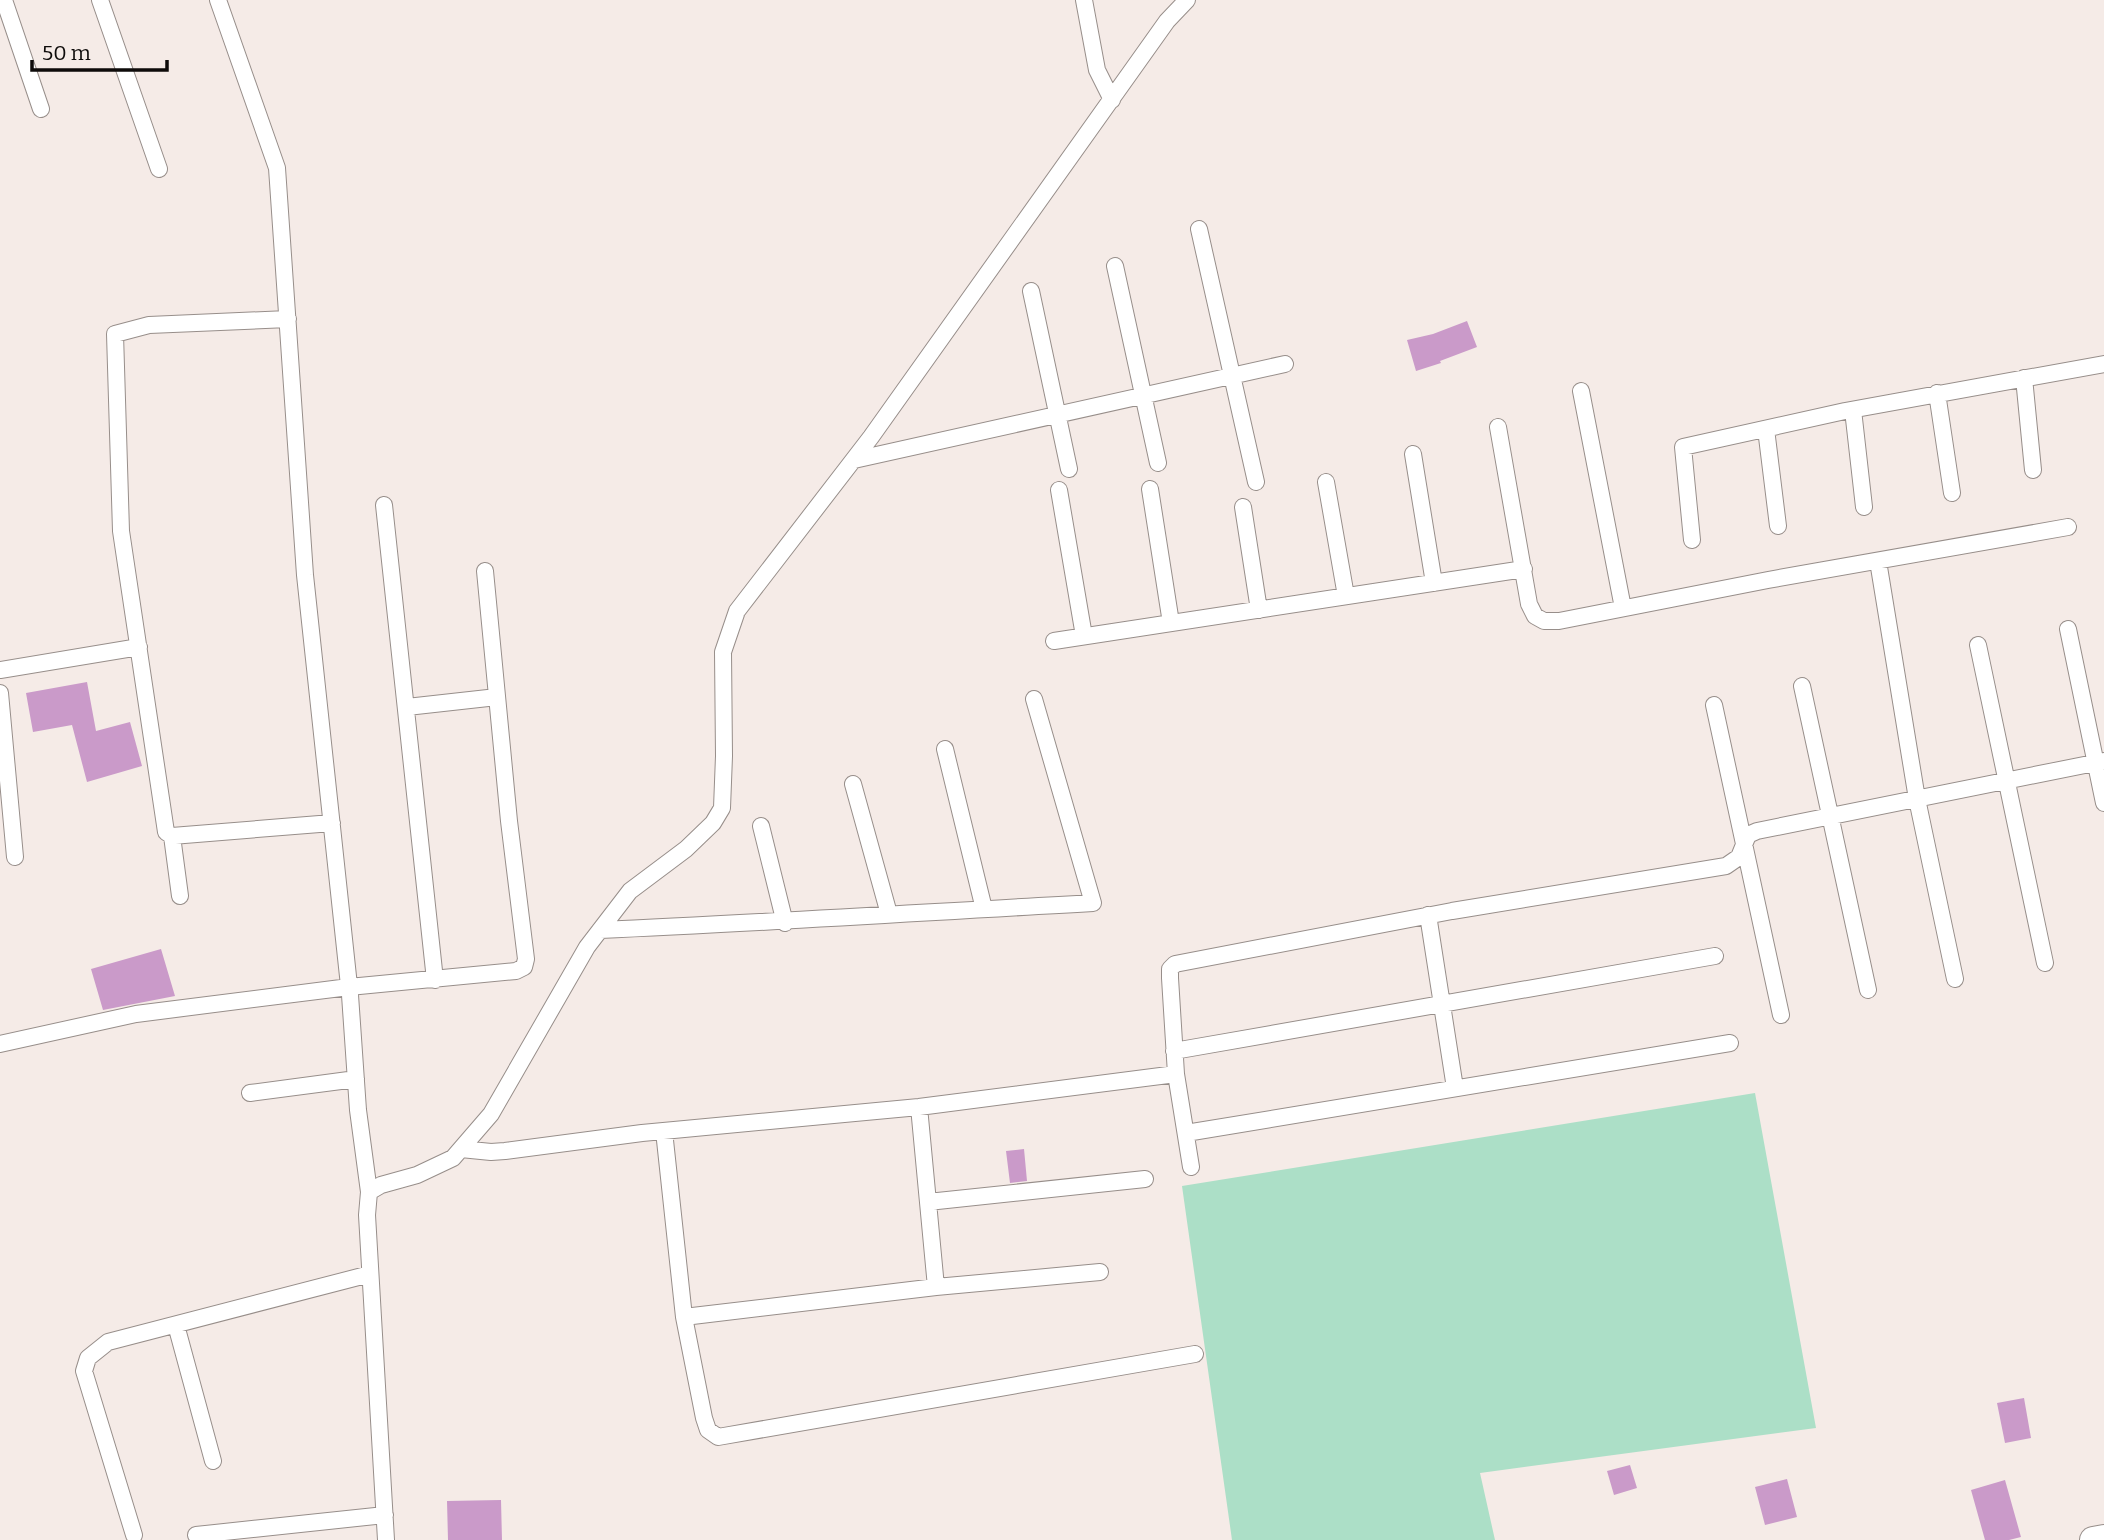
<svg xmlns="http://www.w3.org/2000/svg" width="2104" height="1540" viewBox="0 0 2104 1540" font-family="Bitter,serif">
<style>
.green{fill:#acdfc7}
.building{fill:#ca9ac9}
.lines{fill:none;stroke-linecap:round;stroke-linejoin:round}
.street-casing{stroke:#978e8a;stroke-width:18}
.primary-casing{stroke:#978e8a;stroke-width:28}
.street{stroke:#fff;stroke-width:16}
.primary{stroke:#fff;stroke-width:26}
</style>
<rect width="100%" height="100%" fill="#f5ebe7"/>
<path class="green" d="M1755 1093 1816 1428 1480 1473 1495 1540H1232L1182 1186Z"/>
<path class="building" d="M1467 321 1477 347 1440 361 1441 363 1416 371 1407 340 1433 334Z
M87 682 96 731 130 722 142 766 87 782 72 725 33 732 26 693Z
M161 949 175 996 103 1010 91 969Z
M1024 1149 1027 1181 1010 1183 1006 1151Z
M2024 1398 2031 1438 2005 1443 1997 1403Z
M1630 1465 1637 1488 1614 1495 1607 1471Z
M1787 1479 1797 1517 1765 1525 1755 1487Z
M2005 1480 2021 1537 2009 1540H1985L1971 1490Z
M501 1500 502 1540H448L447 1501Z"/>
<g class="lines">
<defs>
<path id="street" d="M4 0 41 109
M100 0 159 169
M218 0 277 168 305 575 350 995 358 1110 369 1192
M1084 0 1097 70 1112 100
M1199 229 1256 482
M1115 266 1158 463
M1031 291 1069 469
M288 319 149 325 115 334 121 531 166 832 172 836 332 823
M2024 378 2033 470
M1581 391 1623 608
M1937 393 1952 493
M1853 410 1864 507
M1498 427 1529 604 1535 616 1544 621H1559L1768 580 2068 527
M1766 429 1778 526
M1413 454 1434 583
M854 460 1285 364
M1326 482 1346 596
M1150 489 1171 623
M1059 490 1084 636
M384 505 435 980
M1243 507 1259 610
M1692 540 1683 447 1845 411 2104 364
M1878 561 1917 799 1955 979
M2068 629 2104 803
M1054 641 1524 569
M1978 645 2045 963
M0 670 139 647
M1802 686 1868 990
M0 693 15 857
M1714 705 1781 1015
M407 707 497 697
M945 749 984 909
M853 784 889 914
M761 826 785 923
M172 836 180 896
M1428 915 1455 1088
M600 930C765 923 929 912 1093 903L1034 699
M0 1044 136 1014 349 987 516 971 524 967 526 959 509 821 485 571
M1174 1051 1715 956
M250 1093 356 1079
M919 1107 936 1287
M664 1131 684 1317 704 1418 708 1430 718 1437 1195 1354
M1186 1133 1730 1043
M461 1149 491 1152 505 1151 642 1133 919 1107 1176 1074
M1191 1167 1176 1074 1170 978V969L1175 964 1452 911 1726 866 1739 857 1748 835 1757 831 2104 761
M928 1202 1145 1179
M684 1317 936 1287 1100 1272
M176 1325 213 1461
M134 1535 84 1371 88 1358 108 1342 370 1274
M196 1535 385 1515
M386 1540 367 1215 369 1192 381 1185 417 1175 453 1158 491 1114 587 947 630 891 686 849 713 823 722 808 724 756 723 652 737 611 871 437 1167 21 1187 0"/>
<path id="primary" d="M2093 1540 2104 1538"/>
</defs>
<use href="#street" class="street-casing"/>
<use href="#primary" class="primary-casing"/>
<use href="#street" class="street"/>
<use href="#primary" class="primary"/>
</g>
<path d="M32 60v10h135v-10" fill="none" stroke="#0e0b0a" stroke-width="3.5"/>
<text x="42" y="60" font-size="21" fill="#0e0b0a" stroke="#f5ebe7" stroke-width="5" paint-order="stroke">50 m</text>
</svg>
